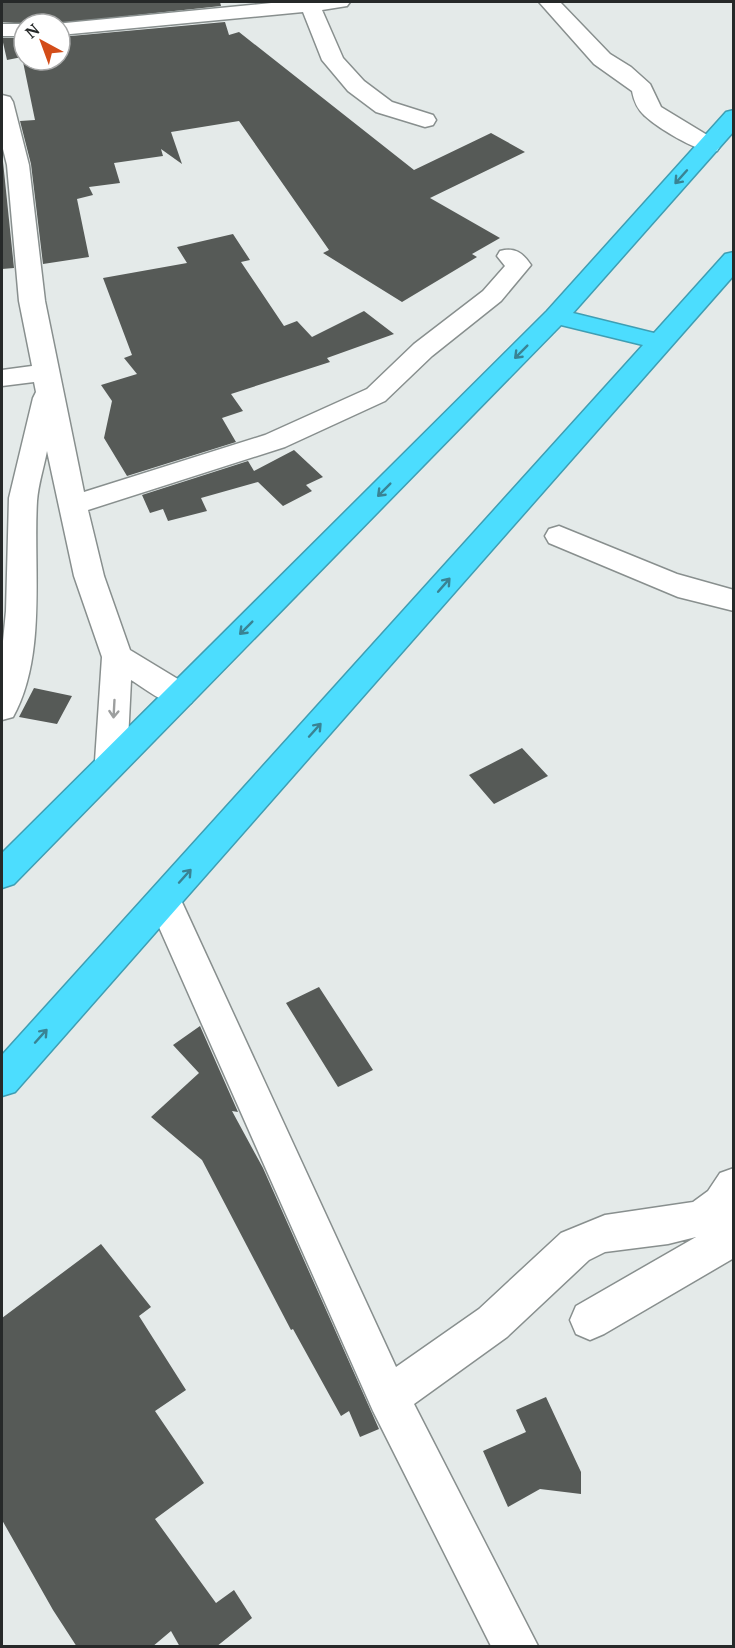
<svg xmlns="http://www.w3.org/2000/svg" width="735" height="1648" viewBox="0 0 735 1648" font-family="'PT Serif',serif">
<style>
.building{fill:#565a57}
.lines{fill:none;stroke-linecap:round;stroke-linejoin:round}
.minor-casing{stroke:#888f8e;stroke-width:3}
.highway-casing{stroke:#3f9eb3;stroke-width:3}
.minor{fill:#fff;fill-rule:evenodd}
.highway{fill:#4cddfe;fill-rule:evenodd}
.oneway{stroke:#398394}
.oneway2{stroke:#9d9f9f}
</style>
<rect width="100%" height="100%" fill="#e4eae9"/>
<path class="building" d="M2 2H220L221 6 53 24H27L2 22Z
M225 22 229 35 239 32 414 170 491 133 525 152 430 198 500 238 472 254 477 257 402 302 323 253 329 250 239 121 171 132 182 164 161 149 163 156 114 163 120 183 89 187 93 195 77 199 89 257 43 264 31 164 20 121 35 120 22 57 7 60 2 38H24V60H60V37Z
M2 152 14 268 2 269Z
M233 234 250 260 241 262 284 326 297 321 312 337 364 311 394 334 327 358 330 362 231 394 243 411 222 418 236 442 127 476 104 438 112 401 101 385 137 374 124 358 132 355 103 278 187 263 177 247Z
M294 450 323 477 306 485 312 491 283 506 258 482 201 498 207 511 168 521 163 509 150 513 142 495 248 461 254 471Z
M34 688 72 696 57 724 19 717Z
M522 748 548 776 494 804 469 775Z
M319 987 373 1070 338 1087 286 1003Z
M200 1026 238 1112 232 1111 263 1168 379 1429 360 1437 349 1411 341 1416 293 1329 291 1330 202 1160 151 1117 199 1073 173 1045Z
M101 1244 151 1307 139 1316 186 1390 155 1411 204 1483 155 1519 216 1603 234 1590 252 1618 216 1647H180L171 1631 152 1647H77L53 1610 2 1520V1318Z
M546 1397 581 1472V1494L540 1489 508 1507 483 1451 526 1432 516 1410Z"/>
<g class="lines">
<defs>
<path id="minor" d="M281 2H350L347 6 322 10 343 58 364 81 392 102 433 115 436 120 433 125 425 127 376 112 348 91 322 60 303 12 60 35V24H55Z
M539 2H560L610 54 631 67 650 84 661 107 717 141 720 146 717 151C701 155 658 128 645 116 637 109 634 101 632 91L594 64Z
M2 24H25L24 36H2Z
M2 95 10 97 13 102 29 165 45 301 84 492 265 435 367 389 414 344 483 291 505 266 497 256 500 251C515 247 523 253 531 265L501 301 432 356 385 401 285 447 88 510 104 576 130 650 191 687 196 695 191 703C169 710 149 691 131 680L127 761 122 770 111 773 100 770 95 761 102 657 74 576 47 451C44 467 38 485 37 501 33 568 47 656 13 717L2 720V651L6 611 9 498 33 398 36 392 34 382 2 386V370L32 366 19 301 7 165 2 145Z
M559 526 677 574 734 590V611L678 597 549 543 545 536 549 529Z
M164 886 176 890 181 900 396 1367 479 1309 561 1233 605 1215 693 1202 708 1191 720 1173 734 1168V1258L604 1334 590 1340 576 1334 570 1320 576 1306 696 1237 668 1244 605 1252 589 1260 507 1337 414 1404 538 1646H491L373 1411 147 900 152 890Z"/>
<path id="highway" d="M734 110V131L573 313 654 333 725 254 734 252V275L15 1092 2 1096V1055L643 345 561 325 14 884 2 888V853L547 311 726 112Z"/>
</defs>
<use href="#minor" class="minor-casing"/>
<use href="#highway" class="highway-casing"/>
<use href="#minor" class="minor"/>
<use href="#highway" class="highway"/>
</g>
<defs><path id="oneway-shaft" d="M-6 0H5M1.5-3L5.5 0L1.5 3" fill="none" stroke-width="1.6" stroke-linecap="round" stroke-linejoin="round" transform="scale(1.5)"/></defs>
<g class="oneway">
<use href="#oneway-shaft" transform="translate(681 177) rotate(132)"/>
<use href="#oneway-shaft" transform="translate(521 352) rotate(135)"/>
<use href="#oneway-shaft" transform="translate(384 490) rotate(135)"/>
<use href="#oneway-shaft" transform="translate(444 585) rotate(-49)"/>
<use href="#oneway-shaft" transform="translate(246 628) rotate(135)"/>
<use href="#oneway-shaft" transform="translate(315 730) rotate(-48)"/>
<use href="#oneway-shaft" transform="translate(185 876) rotate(-48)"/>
<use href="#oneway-shaft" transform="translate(41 1036) rotate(-48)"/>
</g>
<use class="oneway2" href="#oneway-shaft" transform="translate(114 709) rotate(93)"/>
<rect width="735" height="1648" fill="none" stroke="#262929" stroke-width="6"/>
<g transform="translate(42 42) rotate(319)"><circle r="28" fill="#ffffff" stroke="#a8a9a9" stroke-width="1.5"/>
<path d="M0-4.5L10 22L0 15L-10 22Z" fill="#d34c18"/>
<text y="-9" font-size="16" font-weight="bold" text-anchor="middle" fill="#262929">N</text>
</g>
</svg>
